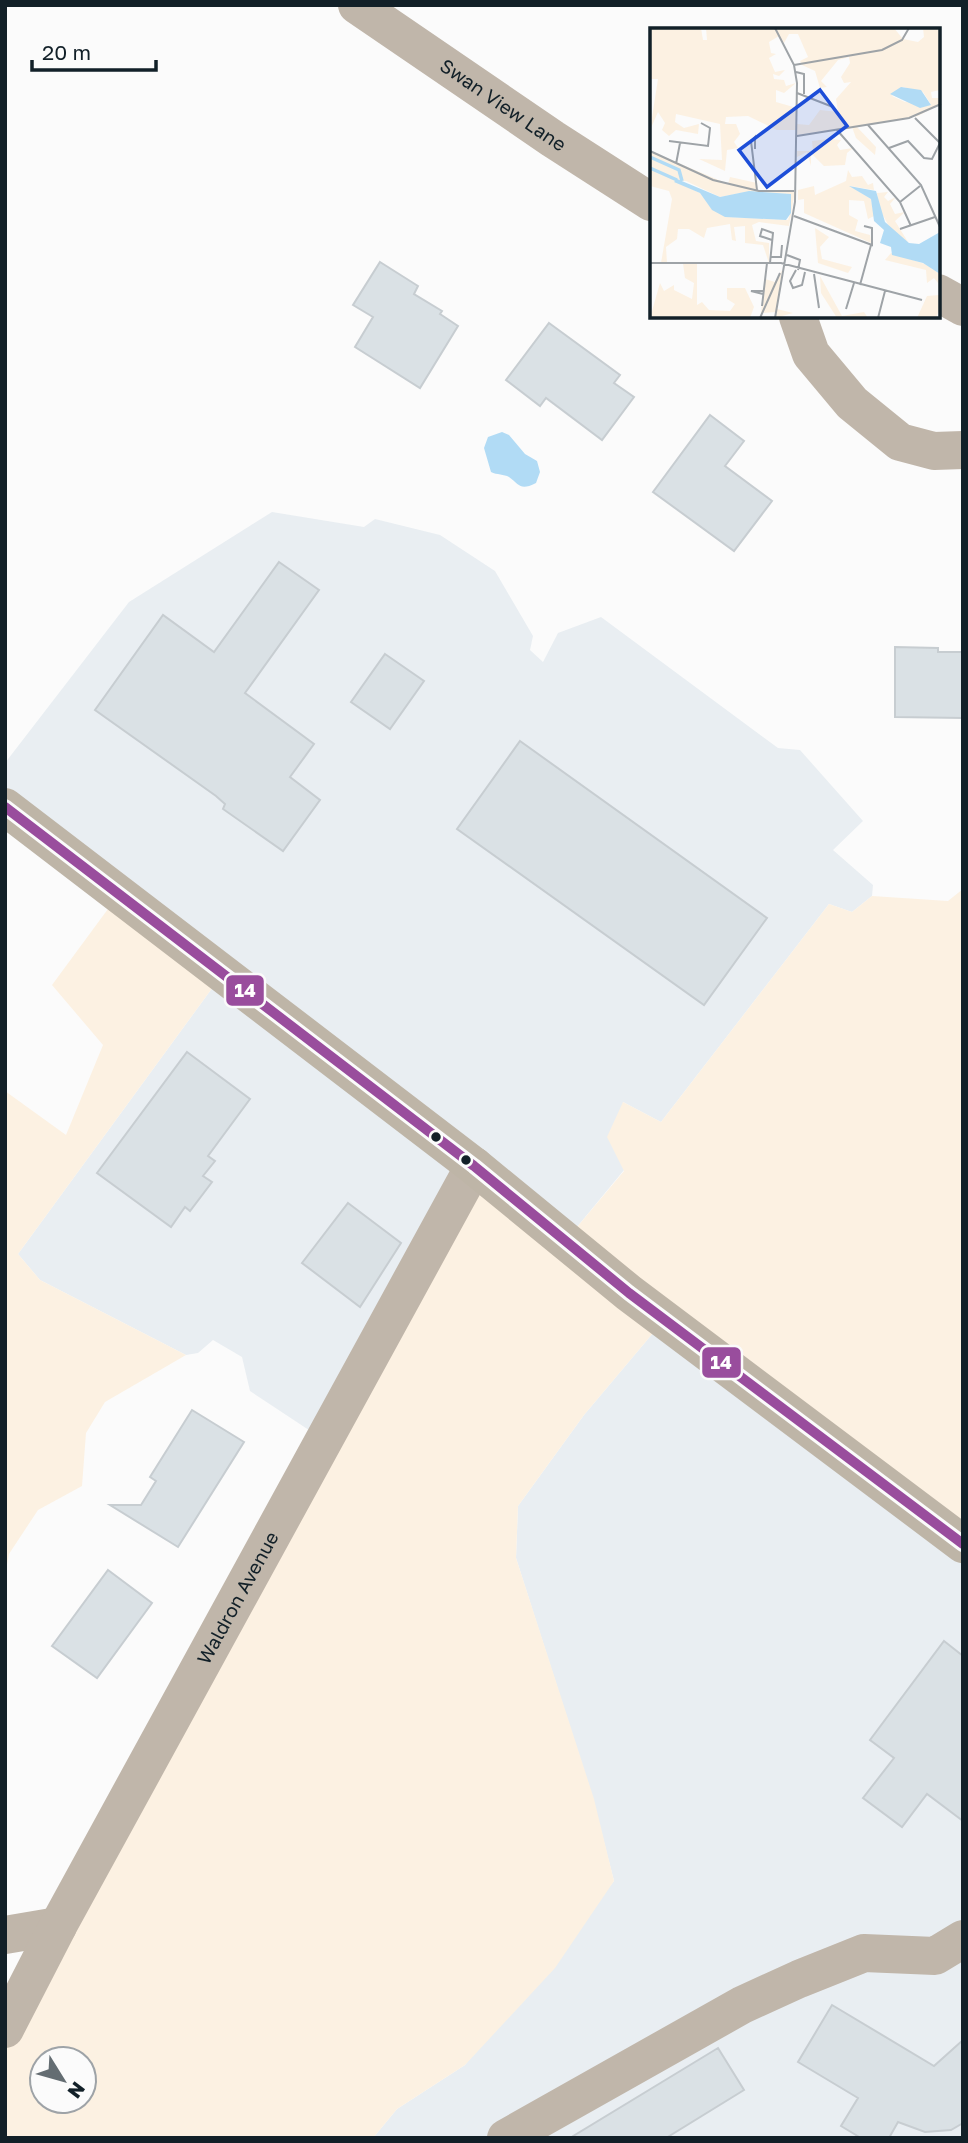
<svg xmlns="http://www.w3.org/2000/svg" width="968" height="2143" viewBox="0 0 968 2143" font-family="'Golos Text',sans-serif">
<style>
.built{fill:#e9eef2}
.green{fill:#fcf1e2;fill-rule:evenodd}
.water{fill:#b1dbf5}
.building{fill:#dae1e5;stroke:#c7cdd1;stroke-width:2}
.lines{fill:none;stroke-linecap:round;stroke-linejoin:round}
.minor{stroke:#c0b6aa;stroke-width:38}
.major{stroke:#beb5a7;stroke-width:38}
.bus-1-casing{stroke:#fbfbfb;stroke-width:16}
.bus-1{stroke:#994d9d;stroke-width:10}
.bus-dot{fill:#122028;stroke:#fbfbfb;stroke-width:2.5}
.labels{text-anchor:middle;stroke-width:7;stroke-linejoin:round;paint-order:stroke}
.street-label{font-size:19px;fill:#122028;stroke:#fbfbfb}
.inset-river{fill:none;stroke:#b1dbf5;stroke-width:3.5}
.inset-road{fill:none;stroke:#9ea3a7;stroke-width:2}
.view{fill:#1d4ed8;fill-opacity:0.15;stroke:#1d4ed8;stroke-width:3.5}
.inset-edge{fill:none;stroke:#122028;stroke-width:3.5}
.line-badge{stroke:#fbfbfb;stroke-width:2.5}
.badge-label{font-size:19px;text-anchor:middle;font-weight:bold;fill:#fff}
</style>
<rect width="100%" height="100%" fill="#fbfbfb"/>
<path class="built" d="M272 512 364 527 375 519 440 535 495 571 533 636 530 650 543 662 558 633 601 617 778 748 800 750 863 821 833 850 873 885 872 896 852 912 829 904 661 1122 623 1102 624 1170 572 1233 324 1440 250 1391 242 1357 213 1340 198 1353 186 1355 40 1280 18 1254 221 976 5 806V763L129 602Z
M664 1320 963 1523V2138H373L397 2109 465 2065 614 1881 593 1799 516 1558 518 1506 584 1415Z"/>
<path class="green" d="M963 889V1523L664 1320 584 1415 518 1506 516 1558 594 1799 614 1881 555 1968 465 2065 397 2109 373 2138H5V2039L482 1171 572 1233 624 1171 607 1137 623 1102 661 1122 829 904 852 912 872 896 948 901ZM42 2059H84V2101H42Z
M119 894 221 976 18 1254 40 1280 186 1355 105 1402 86 1433 82 1486 38 1510 9 1554 5 1575V1091L66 1135 103 1045 52 985Z"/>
<path class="water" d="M502 432 509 435 525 454 537 461 540 472 536 483C520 491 520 485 509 477 504 474 497 475 491 472L484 448 488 437Z"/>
<path class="building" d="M380 262 418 286 414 294 442 311 440 314 458 326 420 388 355 347 373 317 353 305Z
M549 323 620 375 614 383 634 397 602 440 546 398 540 406 506 380Z
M710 415 744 441 725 466 772 501 734 551 653 492Z
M279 562 319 590 245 693 314 744 290 777 320 800 283 851 223 809 225 804 216 796 95 710 163 615 214 652Z
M895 647 938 648V652H963V718L895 717Z
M385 654 424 681 390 729 351 702Z
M520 741 767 918 704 1005 457 829Z
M187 1052 250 1099 208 1156 215 1161 203 1176 212 1182 190 1211 185 1207 171 1227 97 1173Z
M348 1203 401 1243 360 1307 302 1263Z
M192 1410 244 1442 178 1547 110 1505H141L156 1481 150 1477Z
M108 1570 152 1603 97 1678 52 1646Z
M944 1641 963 1656V1821L927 1794 902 1827 863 1798 894 1758 870 1740Z
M832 2005 934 2066 963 2040V2123L951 2130 925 2132 898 2122 889 2138H861L841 2126 858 2098 798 2062Z
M718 2048 744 2090 666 2138H570Z"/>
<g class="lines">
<g class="minor">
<path id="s1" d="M357 5 553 139 651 202"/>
<path d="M938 293 963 307"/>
<path d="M798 317 811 354 852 403 900 442 934 451 963 450"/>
<path d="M5 1935 58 1926"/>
<path id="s2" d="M5 2029 58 1926 474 1166"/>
<path d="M506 2138 742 2005 799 1979 864 1953 935 1956 963 1939"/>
</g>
<path class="major" d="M5 807 474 1166 629 1293 963 1544"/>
<defs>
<path id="bus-1" d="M5 807 474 1166 629 1293 963 1544"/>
</defs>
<use href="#bus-1" class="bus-1-casing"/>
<use href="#bus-1" class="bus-1"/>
</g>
<g class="bus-dot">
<circle cx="436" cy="1137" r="6"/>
<circle cx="466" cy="1160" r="6"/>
</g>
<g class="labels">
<g class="street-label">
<text dy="7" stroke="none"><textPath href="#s1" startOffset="177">Swan View Lane</textPath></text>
<text dy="7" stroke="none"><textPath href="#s2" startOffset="490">Waldron Avenue</textPath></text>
</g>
</g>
<g transform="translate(650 28)">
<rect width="290" height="290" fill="#fbfbfb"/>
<path d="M0 0H51L53 12H57L56 0H244L253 11 268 14 274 9 273 0H286L290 4V62L281 64 282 70H290V76L268 88 207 99 226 119 225 127 206 110 202 99 147 107 146 102H127L98 88 76 89 75 96H86L90 106 84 114 88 120 77 122 75 143 49 131 72 132 70 96 26 86 25 94 34 100 49 96 48 106 26 102 19 108 12 102 15 95 8 84 0 102 8 51H0ZM139 6H148L158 29 150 33 152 37 165 43 170 60 177 59 171 53 188 32 199 29 200 35 191 49 194 55 201 54 186 71 188 84 170 82 159 97 147 96V80L126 74V62L134 65 146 55 136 58 134 52 124 51 123 46 129 48 135 42 125 44 119 30 126 26 121 25 119 14 129 8 134 15ZM253 59 273 64 280 75 255 74 242 68ZM179 111 191 112 187 117 190 122 203 120 197 125 195 137 174 138 161 125V138L157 124 147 129V123H163L162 113ZM0 123 78 156 80 149 107 155V162L145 163 139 198 109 194 102 197 106 213 119 215V235L113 217 95 215V198L84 199 86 213 82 212 80 196 57 200 54 210 39 201H28L27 211 16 219 17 235H11L22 171 19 163 0 158ZM25 153H36L70 169 96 164 140 166V186L138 192 78 189 62 181 50 165ZM198 142 202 149 212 148 218 157 223 155 224 162 200 158 221 171 224 188 218 191 214 173 199 172V187L208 192 205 203 220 207 221 215 154 185V171L148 172V162L164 158 165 167 196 153ZM238 164 234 169 238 173 246 169 240 176 245 186 255 184 245 193 258 214 241 202 229 180 227 165ZM165 200 179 209 170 219 172 231 202 239 198 245 168 235ZM241 225 275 236 290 246V280L286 290H267L277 268 289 267 288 255 284 250 277 255 276 242 235 232ZM33 235H47V277L52 274 59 282 80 283 85 276 77 271V260H95L104 279 100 290H0L10 255 14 263 24 257V262L42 271 44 255 35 250ZM132 242 127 281 143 285 125 290 126 284 111 285 115 251 125 254ZM170 248 192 288 214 284 218 290H187L171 265Z" fill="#fcf1e2" fill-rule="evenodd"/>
<path d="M251 59 271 62 281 77 270 80 240 66ZM27 151 70 169 99 163 141 166V185L136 192 75 189 62 182 50 165 24 154ZM199 158 226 163 235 194 259 215 269 216 290 204V246L273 235 242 227 241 219 230 215 234 202 224 193 221 171Z" fill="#b1dbf5"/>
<path class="inset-river" d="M0 129 29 142 32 153M0 140 27 152"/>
<path class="inset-road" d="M125 0 144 37 147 55 145 174 125 290M144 37 232 22 252 12 259 0M146 44 154 46V66M147 65 183 79M218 97 271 157 290 199M187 102 250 174 261 198M147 108 259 90 291 76M19 113 58 118 60 100 51 95M239 120 258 113 274 130 282 131 290 115 265 90M105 121V109L101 113 107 162M0 123 63 152 109 163H144M26 136 30 115M250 174 270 158M144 188 222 217V200L214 198M250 201 285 189M137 227 150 232 148 242M121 229H131L132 217M0 235H131L272 272M120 235 123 205 112 201 110 208 122 212M146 242 140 253 143 260 152 257 155 244M164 246 169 280M210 257 221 217M113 266 101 263H113M112 278 117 235M196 281 204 255M110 290 130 245M228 290 235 263"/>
<path class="view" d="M170 62 197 98 117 159 89 122Z"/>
<rect width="290" height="290" class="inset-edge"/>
</g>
<g class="line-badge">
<rect x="225" y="974" width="40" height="33" rx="7" fill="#994d9d"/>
<rect x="701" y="1346" width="41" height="33" rx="7" fill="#994d9d"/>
</g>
<g class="badge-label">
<text x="245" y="997">14</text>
<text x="721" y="1369">14</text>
</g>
<rect width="968" height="2143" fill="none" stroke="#122028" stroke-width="14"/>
<g transform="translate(63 2080) rotate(127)"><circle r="33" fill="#fbfbfb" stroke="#9ea3a7" stroke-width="2"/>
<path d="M0-5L12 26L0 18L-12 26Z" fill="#646d72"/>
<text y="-10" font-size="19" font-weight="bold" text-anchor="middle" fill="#122028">N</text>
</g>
<path d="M32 60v10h124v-10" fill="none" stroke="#122028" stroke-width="3.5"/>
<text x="42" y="60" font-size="21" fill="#122028" stroke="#fbfbfb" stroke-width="5" paint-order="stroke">20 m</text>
</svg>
